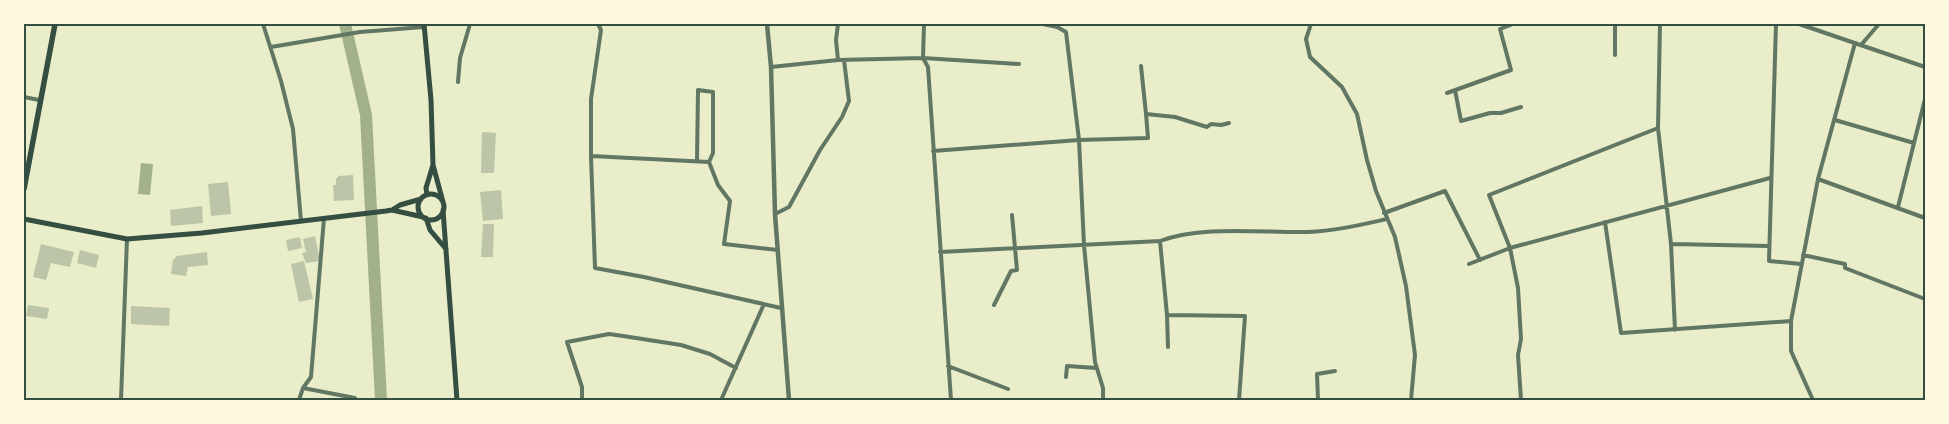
<svg xmlns="http://www.w3.org/2000/svg" width="1949" height="424" viewBox="0 0 1949 424" font-family="'Alegreya Sans',sans-serif">
<style>
.water{fill:#a3b18a}
.lines{fill:none;stroke-linecap:round;stroke-linejoin:round}
.river{stroke:#a3b18a;stroke-width:12}
.building{fill:#bcc5a7}
.minor{stroke:#617663;stroke-width:4}
.tertiary{stroke:#617663;stroke-width:4.5}
.secondary{stroke:#344e41;stroke-width:5}
.primary{stroke:#344e41;stroke-width:5.5}
.neatline{fill:none;stroke:#344e41;stroke-width:2}
</style>
<rect width="100%" height="100%" fill="#e9edc9"/>
<path class="water" d="M141 163 153 164 150 195 138 194Z"/>
<g class="lines">
<path class="river" d="M345 24 366 115 381 400"/>
</g>
<path class="building" d="M482 132 496 133 494 173H481Z
M353 175 354 200 334 201 333 185H336V178H338V176Z
M228 182 231 214 211 216 208 184Z
M501 190 503 219 483 221 480 192Z
M202 206 203 223 171 226 170 210Z
M483 224H494L493 257H481Z
M315 236 320 261 306 263 302 253 306 252 303 239Z
M300 237 302 248 288 251 286 240Z
M41 244 74 252 70 267 51 263 46 280 33 277Z
M80 250 99 255 96 268 77 263Z
M207 252 208 265 188 267 186 276 171 274 173 260 177 256Z
M304 261 313 299 299 302 291 264Z
M28 305 49 308 47 319 26 316Z
M131 306 170 308 169 326 131 324Z"/>
<g class="lines">
<path class="minor" d="M263 24 281 81 293 129 301 221
M598 24 601 30 591 99V156L595 268 644 277 781 308
M924 24 923 58 1019 64
M1043 24 1057 27 1066 32 1079 140 1084 245 1095 362 1103 388V400
M1311 24 1306 39 1310 57 1342 87 1357 114 1367 160 1376 191 1395 237 1406 286 1415 355 1411 400
M1660 24 1658 128 1671 244 1675 330
M1776 24 1769 261 1801 264
M1799 24 1925 67
M1861 45 1879 24
M271 47 360 32 424 27
M1615 55V24
M838 60 836 40 838 24
M1141 66 1146 114
M771 67 838 60 923 58 928 67 951 400
M458 82 460 58 470 24
M1455 90 1461 121 1490 113H1501L1521 107
M1447 93 1511 70 1500 29 1513 24
M24 97 39 100
M1835 120 1914 143
M933 151 1079 140 1148 138 1146 114 1175 117 1207 127 1211 124 1221 125 1229 123
M591 156 709 162 718 185 730 201 724 244 778 250
M697 161 698 90 713 92V153L709 162
M1818 179 1925 218
M1898 207 1925 99
M1384 213 1445 191 1480 260
M775 214 789 207 820 150 842 117 849 101 844 60
M1605 222 1621 333 1791 321
M1160 241 1167 315 1168 347
M1671 244 1769 246
M940 252 1160 241C1202 225 1262 233 1308 232 1335 231 1360 225 1387 219
M1803 255 1845 264V268L1925 299
M1469 264 1510 248 1770 178
M994 305 1011 271 1017 270 1012 215
M1167 315 1245 316 1239 400
M948 366 1008 389
M1066 377 1067 366 1097 368
M303 388 355 398V400
M121 400 127 239
M299 400 303 388 311 377 324 218
M582 400V387L567 342 609 334 623 336 681 345 710 354 736 368
M721 400 764 304
M1318 400 1317 374 1335 371
M1521 400 1518 355 1521 339 1518 288 1510 248 1489 195 1658 128
M1813 400 1791 351V321L1818 179 1855 43"/>
<path class="tertiary" d="M767 24 771 67 775 214 789 400"/>
<path class="secondary" d="M424 24 431 100 433 165 443 202
M418 207a13 13 0 1 1 26 0a13 13 0 1 1-26 0Z
M427 195 426 188 433 165
M392 210 400 205 421 199
M443 210 457 400
M426 218 430 230 446 249
M24 219 127 239 202 233 386 211 392 210 423 217"/>
<path class="primary" d="M24 189 55 24"/>
</g>
<rect width="1949" height="424" fill="none" stroke="#fefae0" stroke-width="50"/>
<rect x="25" y="25" width="1899" height="374" class="neatline"/>
</svg>
